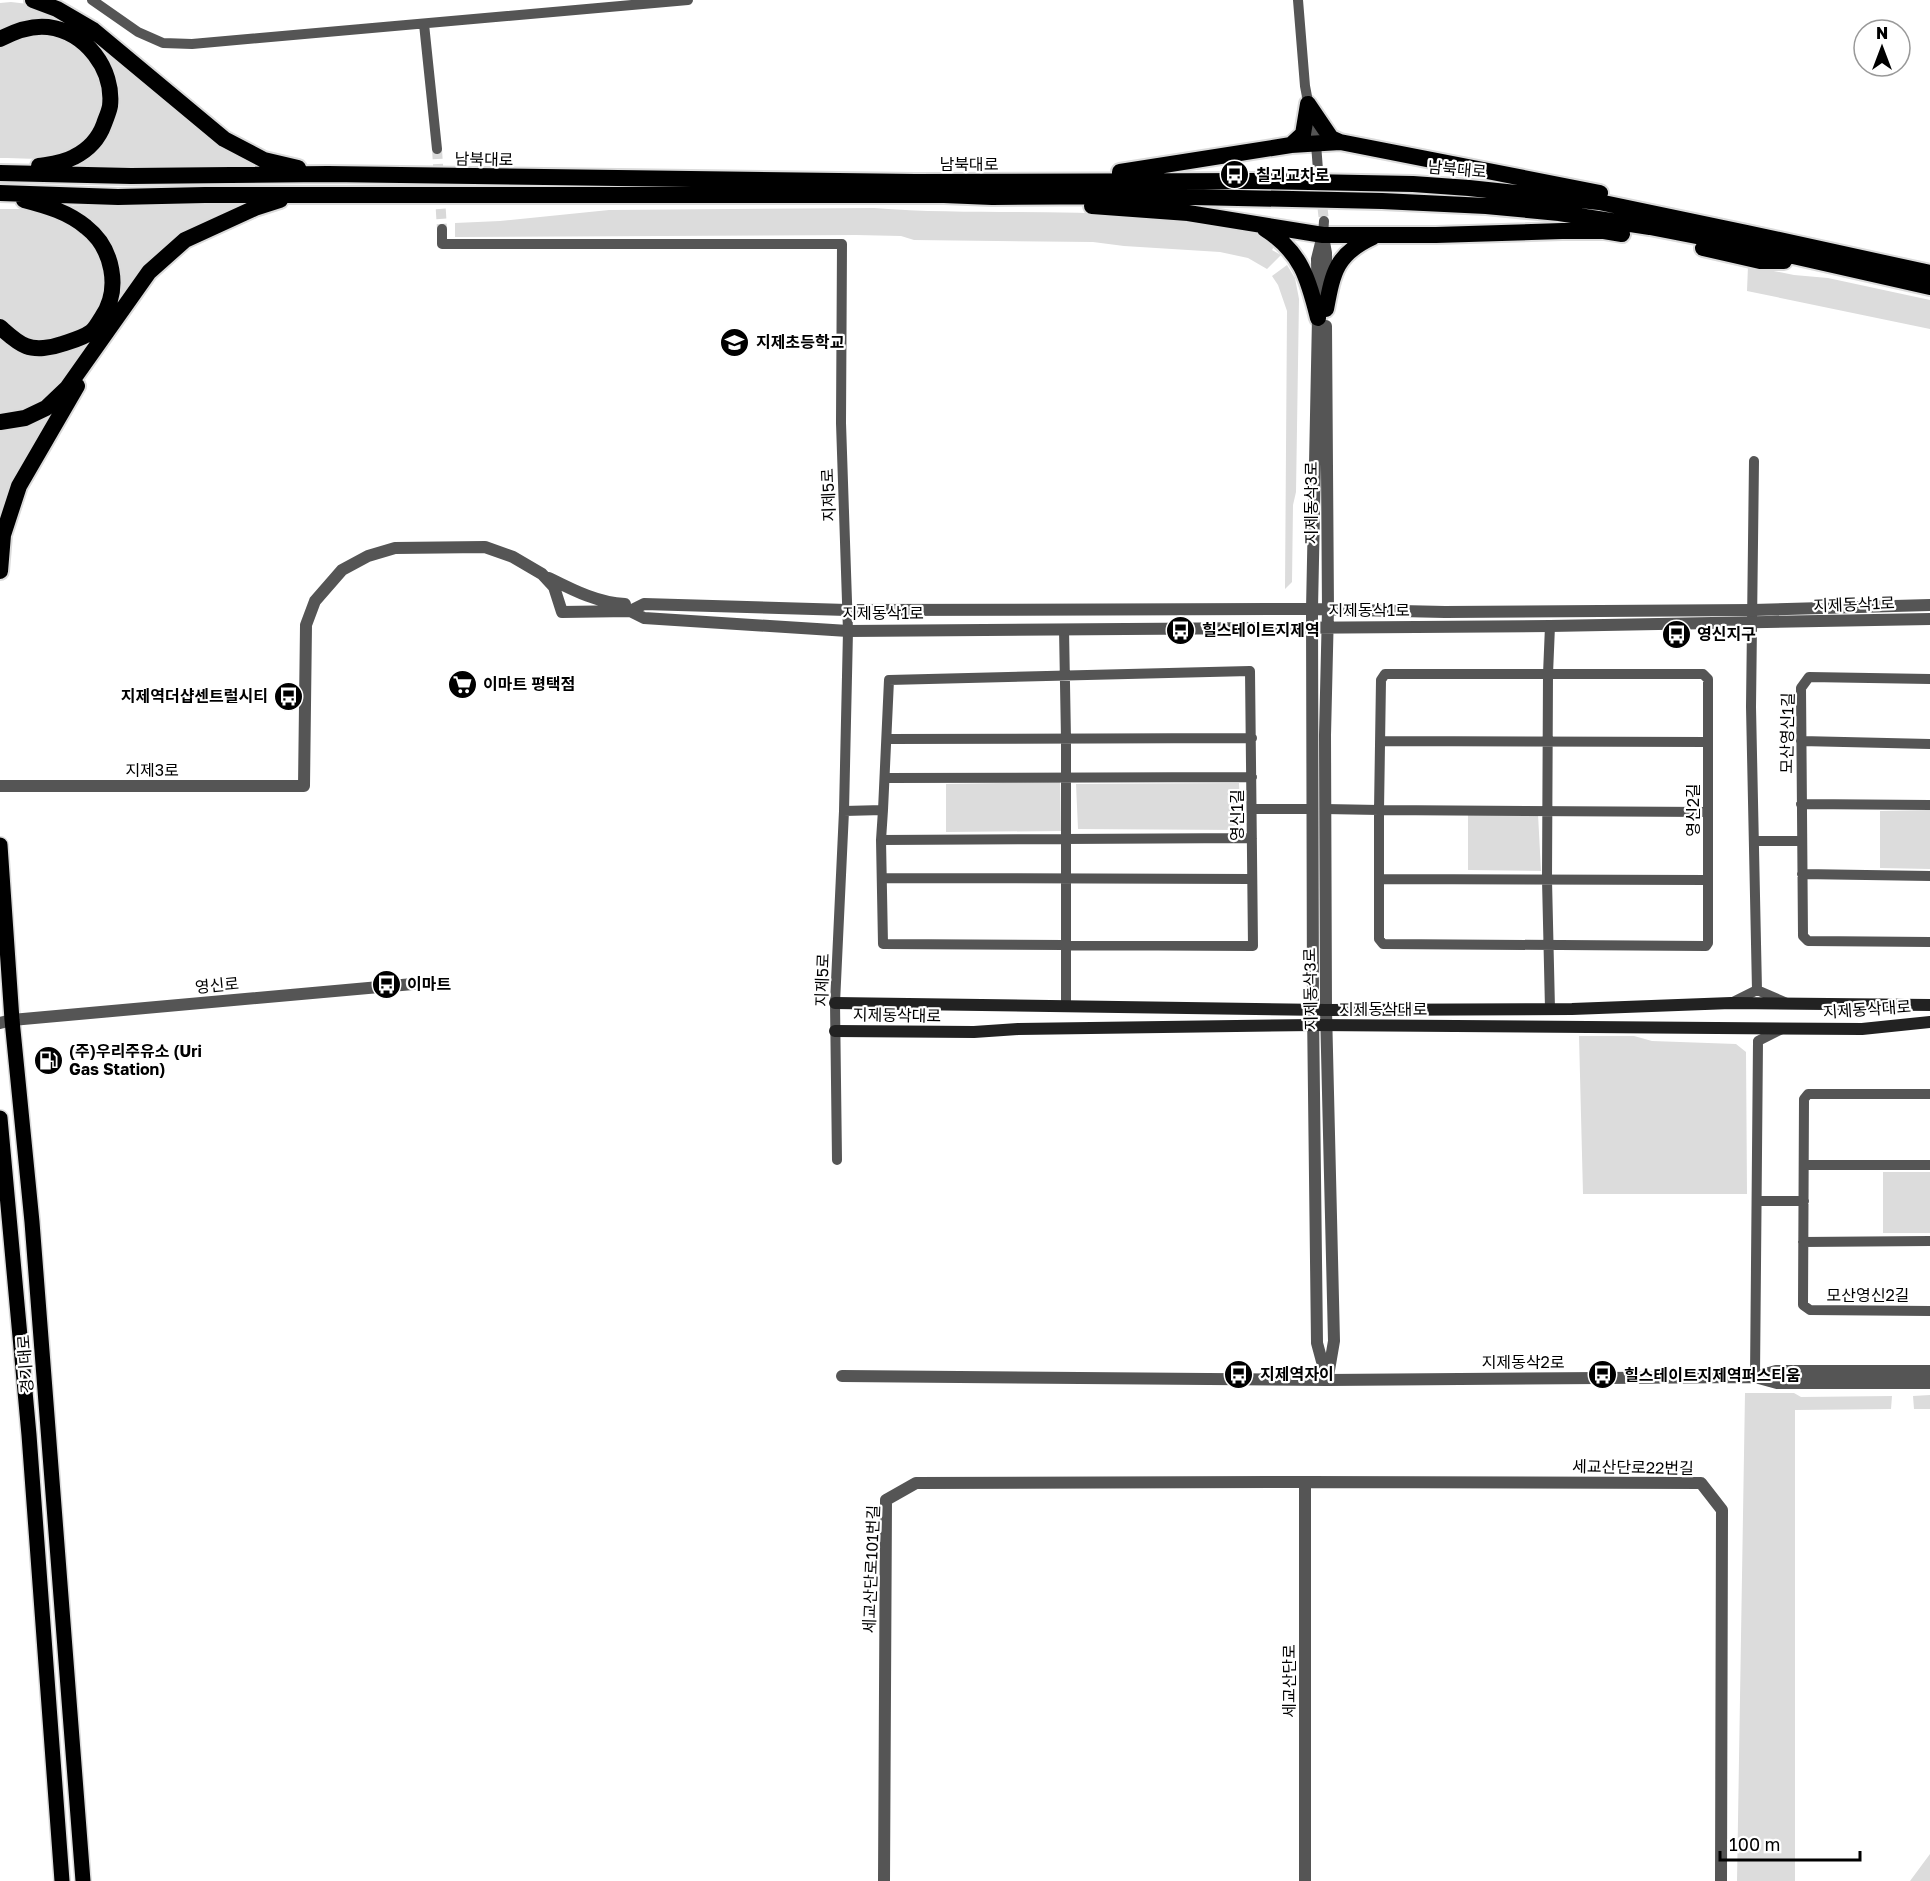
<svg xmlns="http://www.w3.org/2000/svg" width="1930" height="1881" viewBox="0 0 1930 1881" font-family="'Golos Text','Noto Sans KR',sans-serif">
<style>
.green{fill:#dcdcdc}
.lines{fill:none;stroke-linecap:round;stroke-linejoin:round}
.minor-tunnel{stroke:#d9d9d9;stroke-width:10;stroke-dasharray:10 5;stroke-linecap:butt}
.primary-casing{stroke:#dbdbdb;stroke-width:18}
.trunk-casing{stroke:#dbdbdb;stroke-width:20}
.minor{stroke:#555;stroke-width:10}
.tertiary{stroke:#555;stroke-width:12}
.secondary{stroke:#222;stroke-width:12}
.primary{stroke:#000;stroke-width:15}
.trunk{stroke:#000;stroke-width:16}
.labels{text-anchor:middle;stroke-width:4.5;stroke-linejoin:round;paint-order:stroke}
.street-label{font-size:16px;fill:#000;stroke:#fff}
.poi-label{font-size:16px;font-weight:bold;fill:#000;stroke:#fff;text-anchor:start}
</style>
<rect width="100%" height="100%" fill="#fff"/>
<path class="green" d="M11 2 28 4 81 29 19 22 0 30V3Z
M23 34C33 34 50 31 59 35 66 38 85 51 89 57 109 85 106 132 73 150 51 162 24 158 0 158V44Z
M95 41 270 168H70L114 115 93 44Z
M195 204 244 205V207L216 215 184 233 42 406 0 415V337L7 343 92 336 115 273 62 206Z
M874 208C962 215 1051 209 1139 216 1175 219 1212 227 1248 231L1262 235 1276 243 1272 250 1281 255 1267 269 1248 258 1220 252 1124 246 1093 242 914 240 901 236 856 235 455 237V223L500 221 609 210Z
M0 209H33L63 216 91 238 107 277 102 301 86 327 68 337 28 342 0 319Z
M1287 265 1295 278 1299 299 1296 492 1293 505 1292 582 1285 589 1287 311 1278 285 1272 276Z
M1748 266 1794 275 1828 278 1930 300V329L1747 291Z
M57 407 0 523V431Z
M1060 782 1061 831 946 832V784Z
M1239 783 1241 830 1078 829 1076 784Z
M1930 810V869L1880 868V811Z
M1468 814H1538L1541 871 1468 870Z
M1579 1036H1634L1652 1041 1736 1044 1746 1052 1747 1194H1583Z
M1883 1172H1930V1233H1883Z
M1745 1393H1794L1801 1397 1892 1396 1891 1409 1795 1410V1881H1737Z
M1930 1395V1409H1914L1913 1396Z
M1930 1854V1881H1910Z"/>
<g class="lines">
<path class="minor-tunnel" d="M437 149 442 229
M1319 177 1324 221"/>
<defs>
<path id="primary" d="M0 845 12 1020 32 1222 83 1881
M0 1118 29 1435 62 1881"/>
<path id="trunk" d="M33 0 57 9 93 30 224 139 264 160 298 168
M0 39C15 31 31 25 48 27 86 32 114 69 110 106 109 112 106 118 104 124 99 138 88 150 74 157 63 163 51 164 39 166
M1308 104 1331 138 1340 142
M1291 145 1303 134 1308 104
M1120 172 1291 145 1340 142 1600 193
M0 173 131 176 328 174 915 182 1255 181 1413 184 1469 188 1599 202 1747 233 1930 273
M0 193 118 197 205 195H944L992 197 1147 196 1382 201 1486 206 1559 213 1650 227 1758 248 1930 287
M1092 206 1188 213 1323 235H1436L1562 231H1604L1622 234
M1265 229C1301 252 1308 278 1318 318
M1703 248 1760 261H1784
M1326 309C1333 272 1336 254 1373 237
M0 327C8 334 16 342 26 346 36 350 51 348 62 344 71 341 83 338 91 332 95 329 99 322 102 317 121 289 113 248 86 227 68 212 47 206 24 200
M0 422 25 418 46 408 67 388 149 272 185 240 255 208 280 200
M0 571 3 535 19 486 77 386"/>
</defs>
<use href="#primary" class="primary-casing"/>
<use href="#trunk" class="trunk-casing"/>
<path class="minor" d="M92 0 138 32 163 43 192 44 688 0
M1298 0 1305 86 1316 144 1318 170
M424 24 437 149
M442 229V244H842L841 423 848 631 844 811 835 1003 837 1160
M1323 235 1324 221
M1754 461 1751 707 1757 990
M1064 629 1066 739V1006
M1930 679 1809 677 1801 688 1803 936 1808 941 1930 942
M887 739 1252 738
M1380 741 1708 742
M1801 741 1930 744
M885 778 1252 777
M1801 804 1930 805
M1252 809H1312
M1325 809 1379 810V939L1383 944 1706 946 1708 943V942C1708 854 1708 766 1708 679L1703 674H1385L1381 680 1379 810 1708 812
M844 811 883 810 881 840 883 944 1253 946 1250 671 889 680 883 810
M881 840 1252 838
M1754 841H1801
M1802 874 1930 876
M882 878 1252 879
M1379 879 1708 880
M1757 990 1787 1003
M1731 1003 1757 990
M1550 1009 1547 880 1548 674 1550 626
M1758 1041 1782 1029
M1930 1094H1808L1804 1099 1803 1305 1810 1310 1930 1311
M1804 1165H1930
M1757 1201H1804
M1803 1242 1930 1241
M1755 1377 1758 1041"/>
<path class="tertiary" d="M1323 235 1317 259 1318 318 1312 609 1313 1010 1317 1343 1327 1380
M1324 242 1326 253V288
M1326 326 1328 609 1325 735 1326 1010 1334 1341 1328 1376
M549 578C573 590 598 603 625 604
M630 611 644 604 847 610 1312 609 1445 612 1753 610 1930 605
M0 786H304L306 625 315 601 342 570 368 556 395 548 485 547 513 557 542 574 554 587 562 612 630 611 644 618 848 631 1550 626 1930 619
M0 1023 12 1020 424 983
M1930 1371H1776L1755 1377 1777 1383H1930
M842 1376 1327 1380 1755 1377
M1305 1482V1881
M884 1881 886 1500 916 1483 1305 1482 1701 1483 1722 1510 1721 1881"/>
<path class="secondary" d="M835 1003 1326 1010 1572 1009 1731 1003 1930 1005
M835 1031 974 1032 1018 1029 1314 1025 1862 1029 1930 1022"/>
<use href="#primary" class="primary"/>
<use href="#trunk" class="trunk"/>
</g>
<defs>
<symbol id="bus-disc" viewBox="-11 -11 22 22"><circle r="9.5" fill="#000" stroke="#fff"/><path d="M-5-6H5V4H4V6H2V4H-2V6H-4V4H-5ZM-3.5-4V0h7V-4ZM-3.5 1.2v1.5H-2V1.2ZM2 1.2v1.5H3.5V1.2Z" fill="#fff"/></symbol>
<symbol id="school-disc" viewBox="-11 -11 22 22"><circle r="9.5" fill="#000" stroke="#fff"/><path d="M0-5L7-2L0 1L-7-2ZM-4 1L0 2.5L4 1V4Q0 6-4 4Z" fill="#fff"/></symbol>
<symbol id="supermarket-disc" viewBox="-11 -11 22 22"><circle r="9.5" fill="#000" stroke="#fff"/><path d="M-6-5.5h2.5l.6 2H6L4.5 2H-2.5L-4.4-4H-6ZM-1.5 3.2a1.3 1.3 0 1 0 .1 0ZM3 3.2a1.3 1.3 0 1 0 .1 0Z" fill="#fff"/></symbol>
<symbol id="fuel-disc" viewBox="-11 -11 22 22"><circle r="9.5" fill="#000" stroke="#fff"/><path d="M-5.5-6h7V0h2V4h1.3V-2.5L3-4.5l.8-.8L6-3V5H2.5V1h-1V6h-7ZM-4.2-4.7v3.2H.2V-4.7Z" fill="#fff"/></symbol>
</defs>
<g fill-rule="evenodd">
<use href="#bus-disc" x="1218" y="158" width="33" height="33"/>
<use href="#school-disc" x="718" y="326" width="33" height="33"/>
<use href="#bus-disc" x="1164" y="614" width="33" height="33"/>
<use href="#bus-disc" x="1660" y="618" width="33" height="33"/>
<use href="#supermarket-disc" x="446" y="668" width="33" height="33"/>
<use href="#bus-disc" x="272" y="680" width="33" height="33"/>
<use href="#bus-disc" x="370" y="968" width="33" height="33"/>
<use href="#fuel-disc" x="32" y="1044" width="33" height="33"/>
<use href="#bus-disc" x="1222" y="1358" width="33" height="33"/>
<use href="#bus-disc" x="1586" y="1358" width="33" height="33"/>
</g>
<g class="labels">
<g class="street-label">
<text transform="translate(484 159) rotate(1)" y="6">남북대로</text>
<text x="969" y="170">남북대로</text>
<text transform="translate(1457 169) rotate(5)" y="6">남북대로</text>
<text transform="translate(828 495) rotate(-92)" y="6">지제5로</text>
<text transform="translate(1311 503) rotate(-90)" y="6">지제동삭3로</text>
<text transform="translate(1854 604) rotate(-2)" y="6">지제동삭1로</text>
<text x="1369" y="616">지제동삭1로</text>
<text x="883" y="619">지제동삭1로</text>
<text transform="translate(1787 733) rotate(-89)" y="6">모산영신1길</text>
<text x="152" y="776">지제3로</text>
<text transform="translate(1693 810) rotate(-90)" y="6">영신2길</text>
<text transform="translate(1237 815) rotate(-90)" y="6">영신1길</text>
<text transform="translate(822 980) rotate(-88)" y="6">지제5로</text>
<text transform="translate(217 985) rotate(-5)" y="6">영신로</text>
<text transform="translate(1310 989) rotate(-91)" y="6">지제동삭3로</text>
<text x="1383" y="1015">지제동삭대로</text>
<text transform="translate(1867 1009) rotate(-4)" y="6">지제동삭대로</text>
<text transform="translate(897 1015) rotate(1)" y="6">지제동삭대로</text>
<text x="1868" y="1301">모산영신2길</text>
<text x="1523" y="1368">지제동삭2로</text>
<text transform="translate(25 1364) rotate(-94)" y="6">경기대로</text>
<text transform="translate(1633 1467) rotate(1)" y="6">세교산단로22번길</text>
<text transform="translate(871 1569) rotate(-88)" y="6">세교산단로101번길</text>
<text transform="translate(1289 1681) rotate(-90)" y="6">세교산단로</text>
</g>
<g class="poi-label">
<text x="1256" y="181">칠괴교차로</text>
<text x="756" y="348">지제초등학교</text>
<text x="1202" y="636">힐스테이트지제역</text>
<text x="1697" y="640">영신지구</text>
<text x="483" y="690">이마트 평택점</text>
<text x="268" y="702" text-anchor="end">지제역더샵센트럴시티</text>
<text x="407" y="990">이마트</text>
<text x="69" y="1057">(주)우리주유소 (Uri<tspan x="69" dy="18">Gas Station)</tspan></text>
<text x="1260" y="1380">지제역자이</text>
<text x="1624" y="1381">힐스테이트지제역퍼스티움</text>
</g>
</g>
<g transform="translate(1882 48)"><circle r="28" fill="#ffffff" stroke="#999999" stroke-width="1.5"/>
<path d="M0-4.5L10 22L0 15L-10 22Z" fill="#000000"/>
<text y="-9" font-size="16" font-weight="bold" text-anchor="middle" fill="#000000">N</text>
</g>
<path d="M1720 1851v9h140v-9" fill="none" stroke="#000000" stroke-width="3"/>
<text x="1729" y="1851" font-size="18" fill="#000000" stroke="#ffffff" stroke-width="4.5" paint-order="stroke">100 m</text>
</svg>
